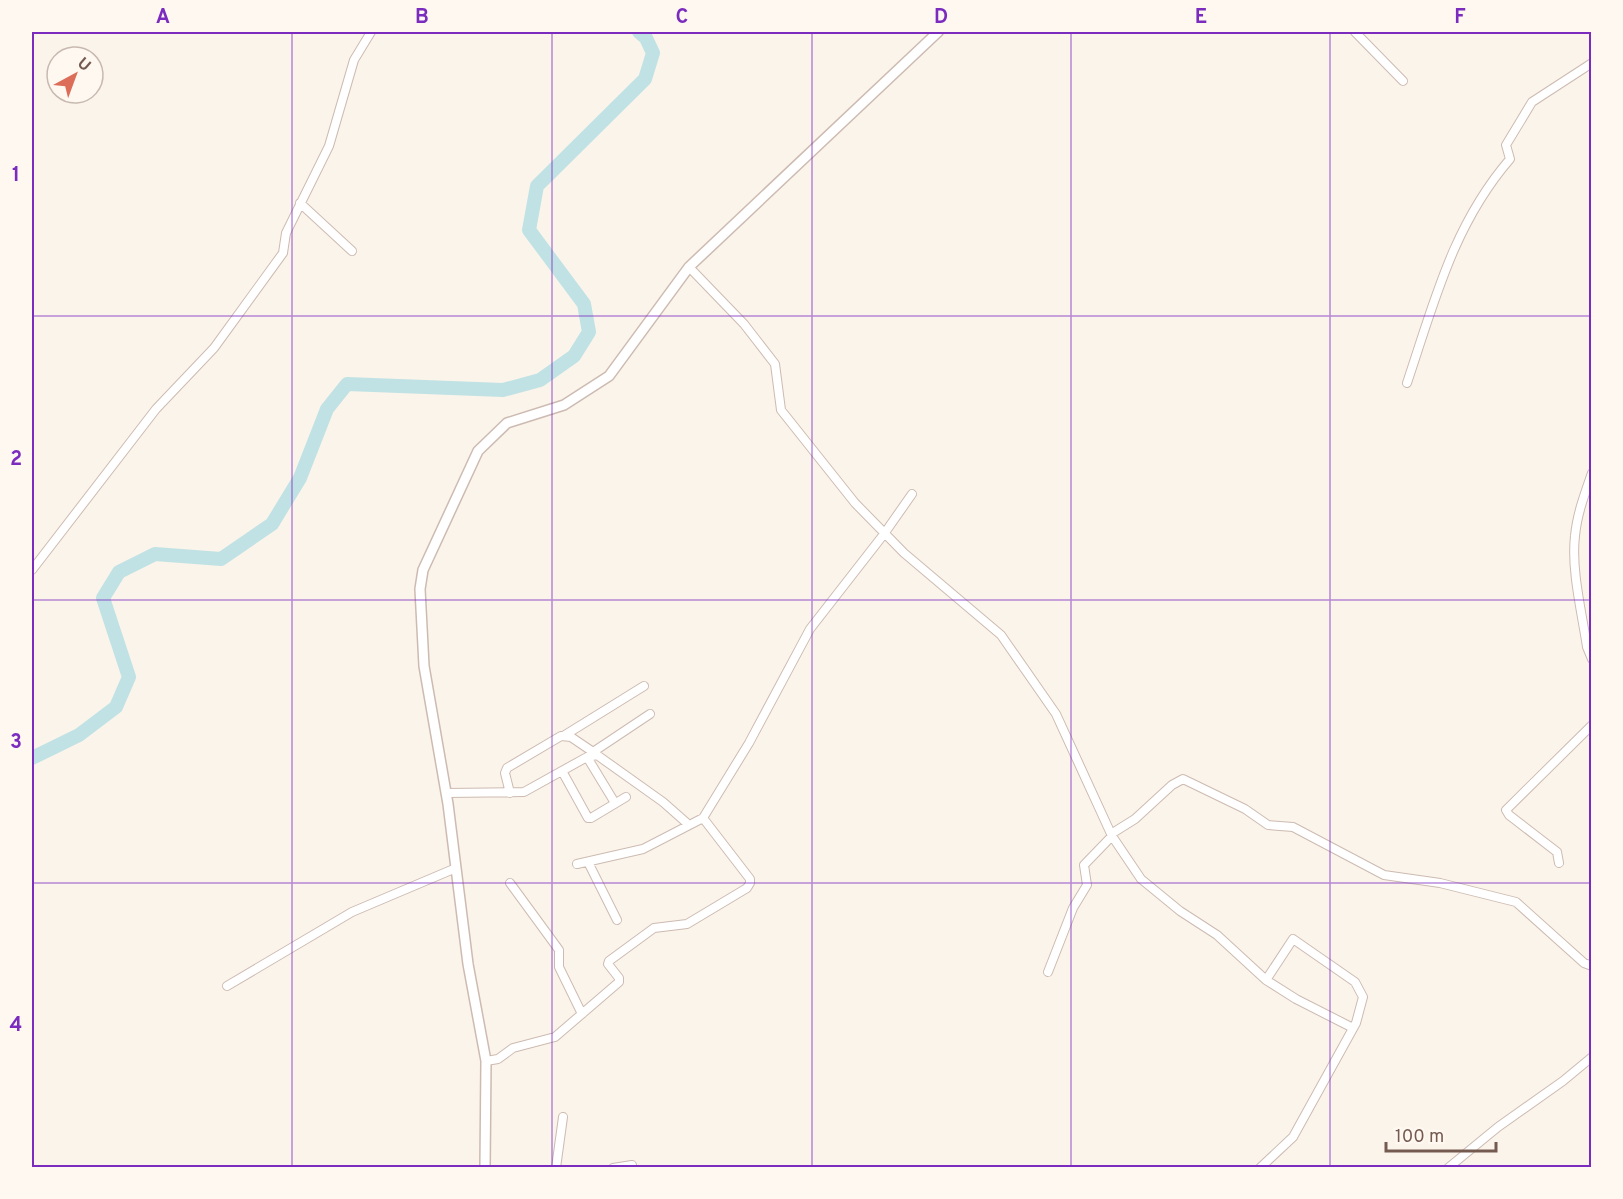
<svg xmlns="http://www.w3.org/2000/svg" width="1623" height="1199" viewBox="0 0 1623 1199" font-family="Overpass,sans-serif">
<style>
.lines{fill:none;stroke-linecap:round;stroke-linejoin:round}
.river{stroke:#c0e2e4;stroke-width:14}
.minor-casing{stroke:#cdbbb1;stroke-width:10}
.tertiary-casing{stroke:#cdbbb1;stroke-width:12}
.minor{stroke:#fff;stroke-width:8}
.tertiary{stroke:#fff;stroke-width:9}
.grid{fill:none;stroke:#7b2cbf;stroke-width:1.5;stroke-opacity:0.55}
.neatline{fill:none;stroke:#7b2cbf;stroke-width:2}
.grid-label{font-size:20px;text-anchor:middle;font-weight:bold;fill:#7b2cbf}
</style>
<rect width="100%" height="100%" fill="#fbf4eb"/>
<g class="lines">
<path class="river" d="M32 758 79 735 116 707 129 677 103 598 119 572 155 554 221 559 272 524 300 478 327 409 347 384 503 390 540 380 574 356 589 332 584 304 529 230 537 186 645 79 653 53 646 38 639 32"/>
<defs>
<path id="minor" d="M1355 32 1403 81
M300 203 352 251
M689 267 744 324 775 364 781 410 855 503 904 553 1001 635 1056 714 1112 836 1141 879 1180 911 1217 935 1266 980 1293 939 1355 982 1363 997 1356 1023 1293 1137 1260 1168
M1407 383C1434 303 1453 225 1510 159L1506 145 1532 102 1592 63
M1592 473C1585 493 1577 514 1575 536 1571 570 1582 613 1587 647L1592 659
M32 570 156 409 214 348 283 253 286 233 329 146 354 60 371 32
M565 735 644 686
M593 752 650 714
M587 757 615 803
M562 771 588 818H591L626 797
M446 793 524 792 587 757 597 755 663 802 689 825
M510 793 505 773 507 768 561 736 571 737 596 754
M1111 834 1135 819 1172 785 1183 779 1245 809 1268 825 1293 827 1384 875 1440 883 1516 902 1584 963 1592 966
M588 862 617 920
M1559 863 1557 852 1509 815 1506 810 1592 725
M577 864 643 849 703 818 749 743 810 629 884 534 912 494
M510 883 559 950V967L582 1014
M1048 972 1073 908 1087 885 1084 865 1112 836
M1266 980 1296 999 1353 1028
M227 986 352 912 456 868
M486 1061 498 1059 513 1048 555 1037 619 982V978L608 964 609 961 654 928 687 924 747 888 750 883V879L703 818
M556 1168 563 1117
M613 1168 632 1165
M1448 1168 1498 1127 1563 1081 1592 1057"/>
<path id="tertiary" d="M485 1168 486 1061 468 964 448 804 424 666 420 589 423 570 478 451 507 423 564 405 609 376 689 267 938 32"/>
</defs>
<use href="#minor" class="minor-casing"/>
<use href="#tertiary" class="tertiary-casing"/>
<use href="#minor" class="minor"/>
<use href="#tertiary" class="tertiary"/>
</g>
<path class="grid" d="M292 32V1168M552 32V1168M812 32V1168M1071 32V1168M1330 32V1168M32 316H1592M32 600H1592M32 883H1592"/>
<rect width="1623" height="1199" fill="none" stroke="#fef8f1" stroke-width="66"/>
<g transform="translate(75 75) rotate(41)"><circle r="28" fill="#fef8f1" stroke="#c7b9b0" stroke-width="1.5"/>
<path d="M0-4.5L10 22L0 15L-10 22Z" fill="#dc6d59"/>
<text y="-9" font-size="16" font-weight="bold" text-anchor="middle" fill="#755a4f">U</text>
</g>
<path d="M1386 1142v9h110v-9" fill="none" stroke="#755a4f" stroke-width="3"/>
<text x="1395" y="1142" font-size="18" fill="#755a4f" stroke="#fef8f1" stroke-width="4.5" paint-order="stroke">100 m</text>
<rect x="33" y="33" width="1557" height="1133" class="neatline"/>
<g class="grid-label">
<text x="163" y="23">A</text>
<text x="422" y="23">B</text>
<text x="682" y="23">C</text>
<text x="941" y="23">D</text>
<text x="1201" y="23">E</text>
<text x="1460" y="23">F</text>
<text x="16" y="181">1</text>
<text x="16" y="465">2</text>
<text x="16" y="748">3</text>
<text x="16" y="1031">4</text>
</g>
</svg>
